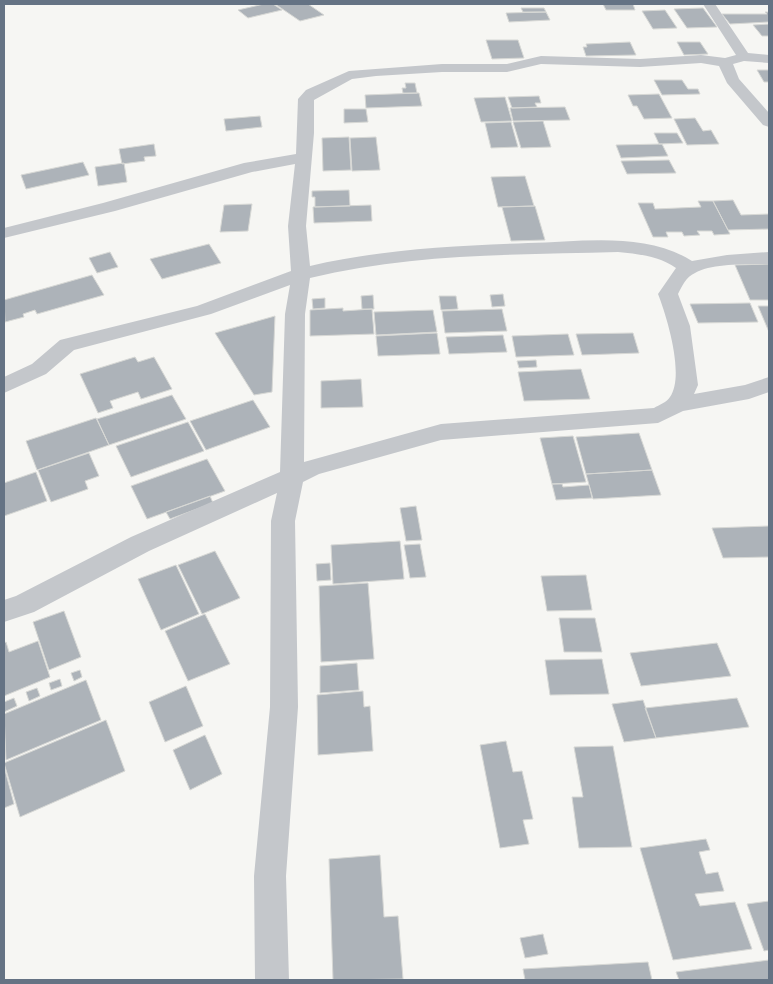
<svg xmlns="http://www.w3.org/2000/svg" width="773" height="984" viewBox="0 0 773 984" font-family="Manrope,sans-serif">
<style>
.building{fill:#adb3b9;stroke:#d7d8d5}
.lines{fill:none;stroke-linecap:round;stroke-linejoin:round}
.minor{fill:#c4c7cb;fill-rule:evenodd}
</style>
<rect width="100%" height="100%" fill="#f6f6f3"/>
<path class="building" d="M264 4H273L282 10 248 18 238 10Z
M275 4H308L324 15 300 21Z
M603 4H633L635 10H606Z
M521 8H544L546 12H523Z
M703 8 717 27 687 28 674 9Z
M665 10 677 28 653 29 642 11Z
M546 12 550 20 509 22 506 13Z
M765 12H769V22L730 24 722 14H767Z
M769 24V36H762L753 25Z
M486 40H518L524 58 492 59Z
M630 42 636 55 586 56 583 47H587L586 44Z
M677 42H700L708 54 684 55Z
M757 70H769V82H764Z
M654 80H682L688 89H698L700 94 662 95Z
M405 83H415L417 93H403L402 88H406Z
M419 93 422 106 366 108 365 95Z
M659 94 672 118 644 119 637 106H633L628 95Z
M539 96 541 103H535L537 107 512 108 508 97Z
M505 97 512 121 481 122 474 98Z
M565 107 570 120 513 121 510 108Z
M344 109H366L368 122 344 123Z
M260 116 262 127 226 131 224 119Z
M695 118 703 131 711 130 719 144 687 145 674 119Z
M543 121 551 147 521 148 513 122Z
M511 122 518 147 491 148 485 123Z
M654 133H677L683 143 659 144Z
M349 137 351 170 323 171 322 138Z
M376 137 380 170 352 171 350 138Z
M154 144 156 156 144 157 145 161 122 164 119 149Z
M662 144 668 156 621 158 616 145Z
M669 160 676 173 627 174 621 161Z
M83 162 89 175 26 189 21 175Z
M124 163 127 182 98 186 95 167Z
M525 176 534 206 498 207 491 177Z
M349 190 350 206 315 207V197H312V191Z
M733 200 741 215 769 214V229L728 230 713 201Z
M698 201H713L730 234 714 235 712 231H697L700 235 684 236 682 232H666L668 237H653L638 203H653L655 209 701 207Z
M252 204 248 231 220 232 224 205Z
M371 205 372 221 314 223 313 207Z
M535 206 545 240 511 241 502 207Z
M209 244 221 263 162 279 150 259Z
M110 252 118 267 97 273 89 258Z
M769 264V300H750L735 265Z
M92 275 104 295 37 314 35 310 23 314 24 317 5 322 4 300Z
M503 294 505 306 492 307 490 295Z
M373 295 374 309H362L361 296Z
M439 296H456L458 309 441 310Z
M325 298V308L313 309 312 299Z
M750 303 758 322 698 323 690 304Z
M758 306H769V332Z
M343 308V311L372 309 374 334 310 336V310Z
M502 309 507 331 445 333 442 311Z
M433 310 437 332 376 335 374 312Z
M275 316 272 392 254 395 215 333Z
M437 333 440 354 378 356 376 336Z
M633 333 639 353 582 355 576 334Z
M568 334 574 355 516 357 512 336Z
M503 335 507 352 449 354 446 337Z
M135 357 138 362 154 357 172 389 141 399 138 392 110 401 113 408 98 413 80 374Z
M536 360 537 367 519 368 517 361Z
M581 369 590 399 524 401 518 372Z
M361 379 363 407 321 408V381Z
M172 395 186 419 109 445 97 419Z
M253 400 270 427 206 450 190 421Z
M96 418 109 445 37 470 26 441Z
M188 422 204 451 131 477 116 446Z
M639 433 652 470 586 474 576 437Z
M573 436 586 482 552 484 540 438Z
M89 453 99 476 85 481 88 489 51 502 38 470Z
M207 459 225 491 147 519 131 486Z
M652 470 661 495 593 499 586 474Z
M36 472 47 501 4 516V483Z
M552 484H562L563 487 589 485 592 498 556 500Z
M210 496 213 503 170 519 166 512Z
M416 506 422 540 406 541 400 508Z
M769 526V557L723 558 712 528Z
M400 541 404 579 333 584 331 545Z
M420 544 426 577 410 578 404 545Z
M215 551 240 598 202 614 178 565Z
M330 563 331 580 317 581 316 564Z
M176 565 199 614 161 630 138 579Z
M586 575 592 610 547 611 541 576Z
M368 583 374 659 321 662 319 586Z
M64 611 81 657 49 670 33 622Z
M205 614 230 664 188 681 165 631Z
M559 618H595L602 652H564Z
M38 641 50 677 4 696V643L6 642 9 652Z
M717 643 731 676 641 686 630 653Z
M602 659 609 694 550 695 545 660Z
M357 663 359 690 320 693V666Z
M80 670 82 677 74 681 71 673Z
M60 679 62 686 51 690 49 683Z
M86 680 101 720 6 760 4 714Z
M186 686 203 726 165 742 149 702Z
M37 688 40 696 29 701 26 692Z
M363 691 364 707 370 706 373 751 318 755 317 695Z
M14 698 17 706 4 712V702Z
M737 698 749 727 656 738 645 708Z
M643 700 656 738 624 742 612 704Z
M106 720 125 771 20 817 4 763Z
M205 735 222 774 190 790 173 750Z
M506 741 513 772 522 771 533 819 523 820 529 844 500 848 480 745Z
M613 746 632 847 579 848 572 797H583L574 747Z
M4 766 14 804 4 808Z
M706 839 710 850 699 852 706 874 718 872 724 891 695 894 700 906 735 902 752 949 673 960 640 848Z
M380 855 384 917 398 916 403 979 333 980 329 859Z
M769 901V950L764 951 747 904Z
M543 934 548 954 525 958 520 938Z
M769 960V980H679L676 972Z
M648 962 652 980H525L523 969Z"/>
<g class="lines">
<path class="minor" d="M703 4H715L748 53 769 55V63L744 61 733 64 739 79 769 113V127L763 125 727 83 719 66 701 63 640 67 541 64 507 72H442L376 76 352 79 314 100V133L306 226 310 266C382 249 455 246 528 243 581 242 645 231 692 261L727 255 769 252V264C749 264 712 263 695 273 686 277 682 286 678 294L690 326 698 385 694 394 745 385 769 377V392L749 399 683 411 658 423 441 440 319 474 303 482 295 521 298 707 286 876 289 980H255L254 876 270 707 271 521 277 493 149 551 34 612 4 622V600L16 596 131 537 280 472 285 314 290 285 211 314 74 350 46 374 4 393V377L32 364 60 340 197 306 291 271 288 226 295 164 252 172 115 211 4 238V228L103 203 244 163 296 154 298 99 306 90 349 71 442 64H507L541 56 640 59 701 55 725 58 736 55ZM618 252C638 254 659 256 676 268L658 294C667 317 685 376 670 397 667 402 659 405 654 408L441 424 304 462 305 314 310 278C411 253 515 255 618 252Z"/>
</g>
<rect width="773" height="984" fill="none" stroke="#657384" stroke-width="10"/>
</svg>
